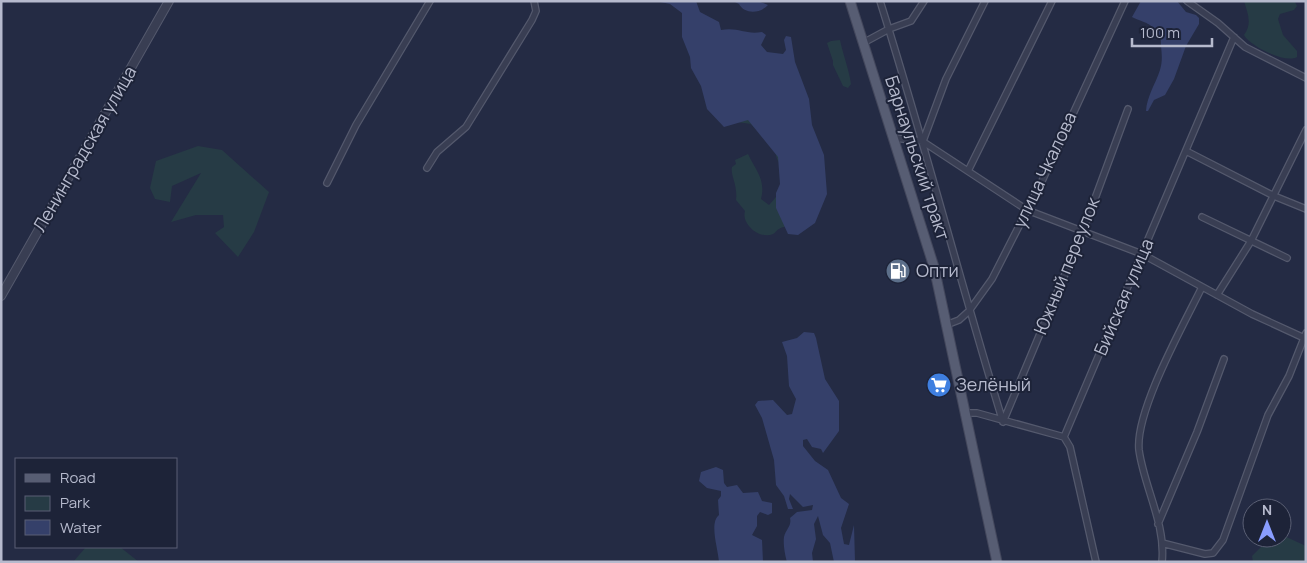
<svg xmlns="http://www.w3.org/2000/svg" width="1307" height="563" viewBox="0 0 1307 563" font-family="Manrope,sans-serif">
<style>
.green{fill:#263b45}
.water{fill:#35406a}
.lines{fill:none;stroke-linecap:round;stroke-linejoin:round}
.minor-casing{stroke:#54596d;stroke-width:8}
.tertiary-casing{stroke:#54596d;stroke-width:10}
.primary-casing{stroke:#43475c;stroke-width:11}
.minor{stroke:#393e53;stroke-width:5.5}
.tertiary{stroke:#393e53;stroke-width:8}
.primary{stroke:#575d73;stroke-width:9}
.labels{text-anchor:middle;stroke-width:4;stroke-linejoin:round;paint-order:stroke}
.street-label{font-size:18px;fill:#b6bacd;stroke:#1d2338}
.poi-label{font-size:18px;fill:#b6bacd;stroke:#1d2338;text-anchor:start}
</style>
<rect width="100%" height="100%" fill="#242b44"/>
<path class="green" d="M1244 1 1295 2 1297 6 1294 10 1280 14 1278 19 1283 35 1297 51V57C1285 64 1250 46 1244 35 1253 23 1247 12 1244 1Z
M840 40C843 55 849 69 851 84L848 88 843 86 833 65V61L827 43 831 41Z
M765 78 795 225C790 226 783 226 779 229 778 229 774 234 773 234 760 240 741 224 745 211L736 200C738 185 730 175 732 167L736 164 735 160 748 154C756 171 766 180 761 199L769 205C777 197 787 183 783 170 779 160 776 162 775 148L751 124 737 122Z
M198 146 222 150 269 192 254 232 238 257 215 233 224 227 223 215H196L171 222 201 173 172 186 170 202 155 199 150 188 156 161Z
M1282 535 1306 546V562H1253L1252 556 1270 538H1282Z
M86 547H120L139 562H73Z"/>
<path class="water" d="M656 1H696L700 12 719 22 721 30C739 27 745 35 762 32L766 35 761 45 767 52 783 54 786 50 784 40 786 36 791 37 795 62 809 99 812 125 824 155 827 194 815 223 798 235 788 234 776 208V193L780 184 778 157 748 120 724 127 707 109 701 86 691 68 690 57 682 37V13L670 4Z
M733 1H758L768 5C760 14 744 14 739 4Z
M1141 1H1177L1186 12 1196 15 1199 18V24L1186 46 1174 79 1165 95 1154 100 1148 111H1146C1147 96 1155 85 1160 70 1164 57 1160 48 1161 37 1150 21 1146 24 1132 17Z
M804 332 814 333 816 338 825 379 839 401V431L823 453 821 449 812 447 807 439 803 440V446L815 461 828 470 841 498 849 504 841 528 844 544 849 545 854 525 855 562H834L830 543 823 535 818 516 814 524 816 539 812 553 813 562H787C785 555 783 544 784 537 786 529 792 526 790 518L797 512 812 510 813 505 803 507 790 494 789 499 793 509H788L784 496 776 485 774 460 762 418 755 405 758 401 773 400 787 415 792 414 796 399 789 386 787 356 782 342 797 338Z
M716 467 723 470 724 483 727 487 737 485 743 493 758 492 762 501 772 503V513L768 515 760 512 757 516V526L752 535 762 540 763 562H719C718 548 709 523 719 515L718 500 721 496V491L707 488 699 481 701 472Z"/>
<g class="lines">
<defs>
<path id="minor" d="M880 1C924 140 960 282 1003 422
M1187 1 1218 23 1245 47 1306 78
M863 43 889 29 911 21 924 1
M894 138 922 141 1027 210 1142 254 1252 314 1302 337
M923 141 946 79 985 1
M1186 151 1274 196 1306 209
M427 168 437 152 466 127 532 20 536 11 534 1
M968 171 1052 1
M327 183 356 125 430 1
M1202 217 1287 258
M1217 295 1251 241 1306 130
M946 325 959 320 969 311 992 279 1042 181 1125 1
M965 413H977L1064 437
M1003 422 1083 231 1128 109
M1158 524 1197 432 1224 359
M1162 543 1205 554 1213 553 1223 540 1268 415 1289 376 1306 333
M1096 562 1070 447 1064 437 1234 37
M1162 562C1166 524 1144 487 1139 450 1135 411 1184 324 1202 287"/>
<path id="tertiary" d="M1 296 169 1"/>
<path id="primary" d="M850 1 934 267 997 562"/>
</defs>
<use href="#minor" class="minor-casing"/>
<use href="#tertiary" class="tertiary-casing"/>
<use href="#primary" class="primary-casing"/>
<use href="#minor" class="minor"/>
<use href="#tertiary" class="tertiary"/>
<use href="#primary" class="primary"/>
</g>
<defs>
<symbol id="fuel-disc" viewBox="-11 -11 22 22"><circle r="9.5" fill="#5c6f8a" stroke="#1d2338"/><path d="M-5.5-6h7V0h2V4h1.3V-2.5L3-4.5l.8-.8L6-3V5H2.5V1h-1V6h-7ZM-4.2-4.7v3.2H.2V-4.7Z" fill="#fff"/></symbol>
<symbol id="supermarket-disc" viewBox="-11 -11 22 22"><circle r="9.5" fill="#3f7fe0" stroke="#1d2338"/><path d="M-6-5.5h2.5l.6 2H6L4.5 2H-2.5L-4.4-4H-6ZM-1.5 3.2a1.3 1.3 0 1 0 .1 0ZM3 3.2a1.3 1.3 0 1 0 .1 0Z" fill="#fff"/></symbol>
</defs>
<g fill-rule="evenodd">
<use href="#fuel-disc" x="884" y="257" width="28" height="28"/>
<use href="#supermarket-disc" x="925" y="371" width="28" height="28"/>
</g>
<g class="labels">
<g class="street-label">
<text transform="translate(85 149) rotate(-60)" y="6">Ленинградская улица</text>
<text transform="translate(917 158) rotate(72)" y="6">Барнаульский тракт</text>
<text transform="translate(1045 170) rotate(-65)" y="6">улица Чкалова</text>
<text transform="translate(1067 266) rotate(-68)" y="6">Южный переулок</text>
<text transform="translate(1124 297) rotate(-67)" y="6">Бийская улица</text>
</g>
<g class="poi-label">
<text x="916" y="277">Опти</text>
<text x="956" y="391">Зелёный</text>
</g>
</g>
<rect width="1307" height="563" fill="none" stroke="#b6bacd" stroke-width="5"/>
<rect x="15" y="458" width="162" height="90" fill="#1d2338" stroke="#5a5f74"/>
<rect x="25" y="474" width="25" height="8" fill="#575d73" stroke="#5a5f74"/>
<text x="60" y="483" font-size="15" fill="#b6bacd">Road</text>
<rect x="25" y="496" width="25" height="15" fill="#263b45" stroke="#5a5f74"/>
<text x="60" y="508" font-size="15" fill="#b6bacd">Park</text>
<rect x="25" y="520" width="25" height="15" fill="#35406a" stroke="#5a5f74"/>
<text x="60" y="533" font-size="15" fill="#b6bacd">Water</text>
<g transform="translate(1267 523)"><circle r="24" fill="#1d2338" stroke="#5a5f74"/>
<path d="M0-4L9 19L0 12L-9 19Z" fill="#899dff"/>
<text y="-8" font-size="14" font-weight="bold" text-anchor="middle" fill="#b6bacd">N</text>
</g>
<path d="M1132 38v8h80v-8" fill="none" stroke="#b6bacd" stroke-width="2.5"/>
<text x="1140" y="38" font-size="15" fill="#b6bacd" stroke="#1d2338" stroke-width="4" paint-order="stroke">100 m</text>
</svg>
